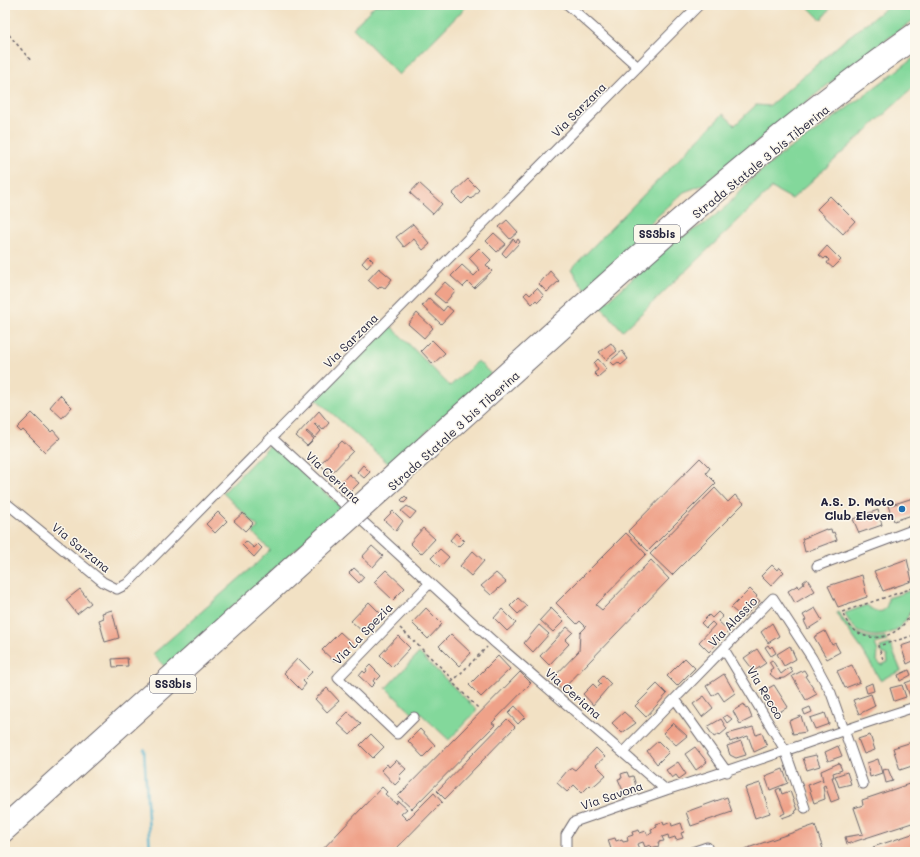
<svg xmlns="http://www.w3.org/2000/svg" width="920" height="857" viewBox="0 0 920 857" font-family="Mali,sans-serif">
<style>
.green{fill:#83d89b;stroke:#527d6b}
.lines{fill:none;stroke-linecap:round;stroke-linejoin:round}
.stream{stroke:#4cafcb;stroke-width:2.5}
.building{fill:#efa289}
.minor-casing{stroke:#6b656b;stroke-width:11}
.highway-casing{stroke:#6b656b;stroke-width:16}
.path{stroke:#6b656b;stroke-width:1.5;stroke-dasharray:3 3;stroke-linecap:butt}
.minor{stroke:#fff;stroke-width:9}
.highway{stroke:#fff;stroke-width:14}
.highway-bridge-casing{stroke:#6b656b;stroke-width:16;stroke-linecap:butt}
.highway-bridge{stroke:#fff;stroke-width:14}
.poi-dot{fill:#1f6fb2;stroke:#fbf7ec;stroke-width:1.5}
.labels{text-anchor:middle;stroke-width:3;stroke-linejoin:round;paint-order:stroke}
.shield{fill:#fbf7ec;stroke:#636270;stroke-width:1}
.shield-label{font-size:11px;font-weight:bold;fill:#22223b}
.street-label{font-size:12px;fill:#22223b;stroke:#fbf7ec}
.poi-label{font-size:12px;font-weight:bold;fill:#22223b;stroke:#fbf7ec;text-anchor:end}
</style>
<rect width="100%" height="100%" fill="#fbf7ec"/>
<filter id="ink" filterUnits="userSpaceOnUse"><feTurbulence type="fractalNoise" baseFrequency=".025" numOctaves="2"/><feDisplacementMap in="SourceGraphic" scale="8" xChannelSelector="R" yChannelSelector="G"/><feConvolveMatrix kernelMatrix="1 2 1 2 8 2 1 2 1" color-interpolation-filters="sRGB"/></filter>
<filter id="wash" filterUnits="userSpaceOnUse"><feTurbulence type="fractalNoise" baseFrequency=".012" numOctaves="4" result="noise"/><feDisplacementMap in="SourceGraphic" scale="16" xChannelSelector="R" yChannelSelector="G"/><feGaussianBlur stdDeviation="0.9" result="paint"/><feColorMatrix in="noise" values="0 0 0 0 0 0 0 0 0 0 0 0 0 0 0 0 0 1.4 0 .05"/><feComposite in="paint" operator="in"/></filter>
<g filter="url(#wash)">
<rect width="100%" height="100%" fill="#f2e1c4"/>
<path class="green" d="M375 5H468L399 75 353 28Z
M806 5H833L821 20Z
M890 5H915V19L861 58 705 184 684 192 649 224 629 248 585 290 571 269 723 114 735 125 756 105 769 106 847 38Z
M915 57V86L792 199 772 188 623 331 601 307 676 240 706 223 728 205 748 182 786 151 818 130Z
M389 324 450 386 478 361 491 374 390 465 315 398Z
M271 444 342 508 165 667 153 654 256 564 270 550 253 533 258 527 223 493Z
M912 590C919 636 860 654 845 613L867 605C877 615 888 614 888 598Z
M838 612C850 630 863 642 885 637L887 641 875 644 878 651 877 661 881 665 888 662 887 656 882 653 880 647 890 644 901 671 880 680 863 651 836 613Z
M419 653 477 710 449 740 417 710 413 714 386 688Z"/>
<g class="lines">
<path class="stream" d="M144 749 150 852"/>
</g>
<g id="blocks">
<path class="building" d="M468 179 479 190 471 199 469 197 462 204 452 194Z
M419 183 442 204 433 214 410 193Z
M830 196 855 221 843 234 817 209Z
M507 220 518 232 510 239 499 227Z
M413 224 430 244 423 250 414 239 404 247 396 237Z
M494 233 506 244 497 252 486 241Z
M513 239 516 242 518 239 520 242 506 257 502 253Z
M827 246 841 260 833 268 827 263 829 260 826 257 824 259 819 255Z
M479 248 491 260 486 265 492 271 474 288 468 282 463 287 451 276 462 265 474 276 480 270 469 258Z
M368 256 373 261 367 268 362 263Z
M379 268 392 279 385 288 381 286 378 289 368 280Z
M550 271 559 281 547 292 539 284Z
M445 282 455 291 445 303 434 294Z
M537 288 544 296 538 302 536 300 532 304 524 295 527 292 530 295Z
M429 298 443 311 447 306 453 311 441 324 422 306Z
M417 313 433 328 424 338 408 324Z
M432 340 445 353 433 364 421 351Z
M611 343 617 351 606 360 599 352Z
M622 351 628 359 621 365 618 362 614 365 610 361Z
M598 359 607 369 598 377 594 373 598 370 594 363Z
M60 395 72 407 62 418 50 407Z
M319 411 329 423 323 430 315 423 314 424 321 431 315 438 307 431 306 432 314 439 307 446 296 436Z
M32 413 51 432 53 430 60 438 45 452 23 430 21 432 17 428Z
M342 441 353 451 330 475 320 464Z
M700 458 710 468 706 473 716 483 648 551 628 531Z
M363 465 370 472 364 478 357 472Z
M349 474 359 483 350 492 341 483Z
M715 488 728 502 735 495 744 503 672 575 650 554Z
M405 496 408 499 404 503 401 500Z
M913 498 915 514 894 521 888 506Z
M407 506 416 512 410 519 401 511Z
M878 510 882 525 859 533 853 519Z
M393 511 403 521 396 531 384 520Z
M218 512 227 521 215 533 206 524Z
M243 513 253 523 245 531 234 521Z
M423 528 435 539 421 554 410 543Z
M826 529V530L831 529 832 533 834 532 837 540 805 552 802 539Z
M456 533 464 541 458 547 450 540Z
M626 533 646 554 596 605 602 610 651 560 669 579 562 690 551 680 579 651 580 633 586 627 580 621 577 624 556 603Z
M246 541 254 548 258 544 262 548 254 557 242 545Z
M372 546 383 556 373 567 362 557Z
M440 549 449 557 440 567 431 558Z
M473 551 484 561 471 576 460 566Z
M907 559 912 581 883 591 874 571Z
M772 565 777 570 779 567 784 572 771 586 761 576Z
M354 568 364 577 359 583 349 573Z
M386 570 405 588 393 600 374 582Z
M496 573 506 582 491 595 481 586Z
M862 575 867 597 838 607 828 586Z
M807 579 815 591 795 603 788 591 798 585 799 588 804 584 803 582Z
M80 589 91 603 77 614 66 600Z
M750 589 757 596 756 597 760 601 743 618 731 608Z
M518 598 527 606 518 614 510 606Z
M369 602 381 614 363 632 351 621Z
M426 608 442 624 428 639 412 623Z
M551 608 564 621 553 632 540 620Z
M815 608 822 620 808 629 804 621 806 620 803 615Z
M502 609 516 623 507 631 494 618Z
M112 610 119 638 105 642 99 620 104 618 102 613Z
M718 612 723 617 718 621 729 631 709 652 699 642 715 625 712 622 706 628 701 623 709 615 712 618Z
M772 623 779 636 768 643 761 632Z
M539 625 549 634 533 652 524 643Z
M567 627 573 632 565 640 569 644 549 665 540 656Z
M825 631 832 645 835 643 840 652 827 659 814 637Z
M340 632 352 643 334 661 322 650Z
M451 634 471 653 459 666 439 646Z
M398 636 410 648 392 667 380 655Z
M913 642H915V660L907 664 901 646Z
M768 645 770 648 772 646 776 653 771 656 765 647Z
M790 646 796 659 784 666 777 654Z
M757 649 766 663 754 671 744 658Z
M498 656 510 669 481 697 469 685Z
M127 658 128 666 113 667 112 659Z
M298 658 312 672 303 681 306 684 301 690 284 673Z
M685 658 695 668 677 686 667 676Z
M772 660 781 674 790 667 793 672 784 678 776 679 770 674 771 673 770 670 773 668 769 662Z
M370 665 381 676 377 680 375 678 373 681 375 683 371 687 359 676 363 671 365 673 367 671 366 669Z
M852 665 860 682 845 688 837 671Z
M804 670 807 675 805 676 817 694 806 700 792 676Z
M909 670 911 675 900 681 898 675Z
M520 672 531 683 492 723 495 725 412 809 398 796Z
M724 674 735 693 724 701 718 692 712 696 706 686Z
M603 676 611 684 593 705 583 694 593 684 597 688 601 684 598 681Z
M915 677V694L910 696 905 683 913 680 912 678Z
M872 683 874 691 867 693 865 686Z
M657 684 667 694 646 717 635 706Z
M774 685 788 707 776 714 762 692Z
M902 685 906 697 894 701 890 688Z
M327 688 339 701 327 712 315 699Z
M871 694 875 706 859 714 853 700Z
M704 696 713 708 702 717 693 704Z
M744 704 746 709 748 708 752 718 740 724 733 711Z
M515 706 525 717 518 724 508 713Z
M810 707 812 712 805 715 803 710Z
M348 712 361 724 350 735 337 723Z
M624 712 636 723 622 733 612 723Z
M825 713 829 724 815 729 810 718Z
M727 715 732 719 727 723 723 717Z
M801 716 806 732 793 734 789 721Z
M507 719 515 727 445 799 437 791Z
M721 719 727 729 720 735 719 734 714 737 707 727Z
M673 723 687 736 676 745 663 733Z
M753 727 756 735 762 733 767 746 754 752 748 736 730 742 727 734Z
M420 729 435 745 423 757 408 741Z
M371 734 384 747 373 758 360 745Z
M870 735 875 750 864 754 858 739Z
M658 741 669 752 657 764 647 751Z
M741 741 746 755 736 758 730 755 727 746Z
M915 741V765L900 770 893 748Z
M838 746 842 756 828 761 825 752Z
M695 747 707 762 696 770 685 754Z
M596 748 605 757 596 765 606 775 596 784 592 787 590 785 582 793 574 785 567 792 557 783 567 771 572 768 575 770Z
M816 755 820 766 807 770 803 758Z
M878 759 882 773 870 777 867 763Z
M396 760 406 769 399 776 401 779 395 785 381 770 387 764 389 767Z
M678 762 686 774 679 779 676 775 672 778 666 770Z
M839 763 842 770 833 773 834 777H832L839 799 831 802 825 785 823 786 825 799 814 803 808 785 821 780 823 781 821 771Z
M783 769 788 783 770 790 765 776Z
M888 769 893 781 886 783 883 770Z
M627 772 629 777 633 776 637 789 624 793 618 779 622 778 621 774Z
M847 772 851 784 839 787 835 776Z
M915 782V822L847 844 845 837 863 834 854 808 863 805 862 800Z
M760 783 770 813 755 818 745 788Z
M382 787 387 792 385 794 396 804 398 801 407 809 401 814 407 820 434 793 442 802 393 852H320Z
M780 788 782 794 790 791 797 810H795L796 813 782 818 781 815 785 813 776 790Z
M727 797 732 812 691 826 686 812Z
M663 822 664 825 671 822 672 826 681 823 684 832 681 833 683 838 676 840 675 837 669 839 668 835 662 837 664 841 658 842 659 846 651 848 650 845 645 847 643 842 637 844 639 849 633 851 634 852H612L608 840 615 838 616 841 622 839 623 842 628 841 627 837 633 835 632 832 639 830 640 833 646 831 647 834 652 833 651 829 657 827 656 824Z
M815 825 824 852H736Z
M915 833V852H875L873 847Z"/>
</g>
</g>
<g filter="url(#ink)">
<use href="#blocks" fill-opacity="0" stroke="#6b656b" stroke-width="1"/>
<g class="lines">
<defs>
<path id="minor" d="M568 5 638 67
M272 438 493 641 666 790C750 765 831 733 915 707
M5 502 103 582 117 589 127 584 699 5
M817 566 915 529
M724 649 785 750 805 808
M675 699 727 772
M414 717 397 734 338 678 429 584
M623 752 773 598 812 658 831 693 863 784
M566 852V835L574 822 666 790
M692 852 707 847 708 852"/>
<path id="highway" d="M423 444C583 301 739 152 915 29
M430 452C588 312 741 163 915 42
M5 821 333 525
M5 835 340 533"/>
</defs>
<use href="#minor" class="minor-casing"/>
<use href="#highway" class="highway-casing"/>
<path class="path" d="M5 30 32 62
M915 600 913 588 842 612C858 653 907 641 915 601
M400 628 454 680 487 647
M883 659 878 646 915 635
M454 680 452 682 478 708"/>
<use href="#minor" class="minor"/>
<use href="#highway" class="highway"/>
<defs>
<path id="highway-bridge" d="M333 525 423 444
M340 533 430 452"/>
</defs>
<use href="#highway-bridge" class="highway-bridge-casing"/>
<use href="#highway-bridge" class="highway-bridge"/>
</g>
</g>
<circle class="poi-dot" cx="902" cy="509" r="4"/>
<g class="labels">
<g class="shield">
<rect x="634" y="225" width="46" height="18" rx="3"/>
<rect x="150" y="675" width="46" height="18" rx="3"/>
</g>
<g class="shield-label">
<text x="657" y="238">SS3bis</text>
<text x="173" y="688">SS3bis</text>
</g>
<g class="street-label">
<text transform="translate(579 110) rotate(-45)" y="4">Via Sarzana</text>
<text transform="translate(761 162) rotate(-39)" y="4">Strada Statale 3 bis Tiberina</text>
<text transform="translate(351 341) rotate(-45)" y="4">Via Sarzana</text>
<text transform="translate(454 431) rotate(-42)" y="4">Strada Statale 3 bis Tiberina</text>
<text transform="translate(333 478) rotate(43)" y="4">Via Ceriana</text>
<text transform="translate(81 548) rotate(39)" y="4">Via Sarzana</text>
<text transform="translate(733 622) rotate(-46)" y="4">Via Alassio</text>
<text transform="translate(363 634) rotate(-46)" y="4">Via La Spezia</text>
<text transform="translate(765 693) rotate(59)" y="4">Via Recco</text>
<text transform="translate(573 694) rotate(41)" y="4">Via Ceriana</text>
<text transform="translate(612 796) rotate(-19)" y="4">Via Savona</text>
</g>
<g class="poi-label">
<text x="894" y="506">A.S. D. Moto<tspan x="894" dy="14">Club Eleven</tspan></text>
</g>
</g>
<rect width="920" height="857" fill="none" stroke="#fbf7ec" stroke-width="20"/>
</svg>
